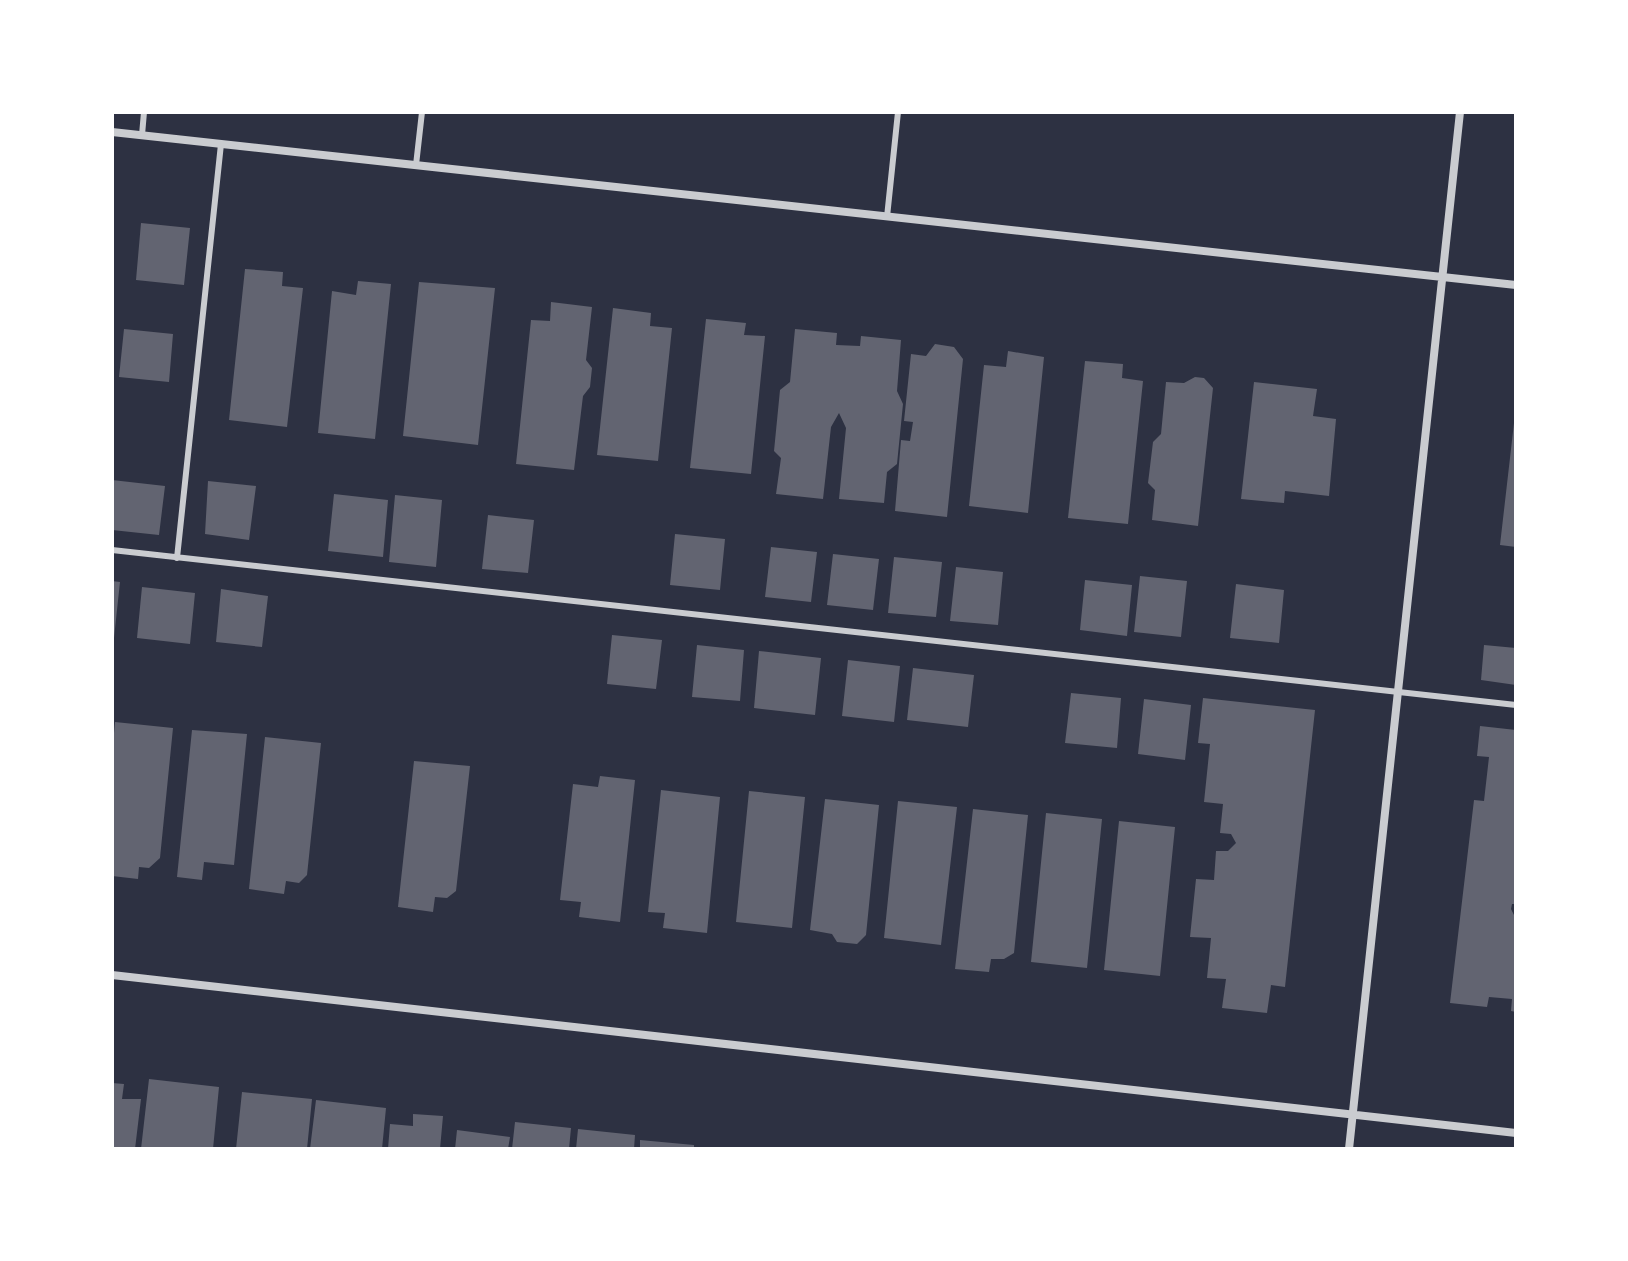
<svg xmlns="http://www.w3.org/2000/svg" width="1628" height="1261" viewBox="0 0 1628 1261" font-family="'Asap Condensed',sans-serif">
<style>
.building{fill:#626471}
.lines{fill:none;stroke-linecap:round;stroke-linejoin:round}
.service{stroke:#caccd0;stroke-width:6}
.minor{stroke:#caccd0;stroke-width:8}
</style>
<rect width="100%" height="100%" fill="#2d3142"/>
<path class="building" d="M141 223 190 228 184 285 136 280Z
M245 269 283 272 282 286 303 288 287 427 229 420Z
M358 281 391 284 375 439 318 433 332 291 356 295Z
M419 282 495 288 478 445 403 436Z
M551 302 592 307 586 360 592 368 590 387 583 396 574 470 516 464 531 320 550 321Z
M613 308 651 313 650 326 672 328 658 461 597 455Z
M706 319 746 323 744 335 765 336 751 474 690 468Z
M124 329 173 334 169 382 119 377Z
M795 329 837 333 836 345 860 346 861 336 901 340 897 391 903 404 897 464 887 472 884 503 839 499 846 428 839 413 831 427 823 499 776 494 781 458 774 451 780 390 790 382Z
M935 344 954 347 963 359 947 517 895 511 901 440 910 441 913 422 904 421 911 354 926 356Z
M1008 351 1044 357 1028 513 969 506 984 365 1006 367Z
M1085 361 1123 364 1122 378 1143 381 1128 524 1068 518Z
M1195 377 1204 378 1213 388 1198 526 1152 520 1155 490 1148 483 1153 442 1161 434 1166 382 1184 383Z
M1254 382 1317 389 1313 416 1336 419 1329 496 1285 491 1284 503 1241 499Z
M1514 423H1516V547L1500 545Z
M112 480 165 486 159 535 112 530Z
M208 481 256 486 249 540 205 534Z
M334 494 388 500 383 557 328 551Z
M395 495 442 500 436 567 389 562Z
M488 515 534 520 528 573 482 569Z
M675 534 725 539 720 590 670 585Z
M771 547 817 552 811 602 765 597Z
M833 554 879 559 873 610 827 605Z
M894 557 942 562 936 617 888 613Z
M956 567 1003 572 998 625 950 621Z
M1140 576 1187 581 1181 637 1134 632Z
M1085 580 1132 585 1127 636 1080 630Z
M112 581 120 582 114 638H112Z
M1236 584 1284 590 1279 643 1230 638Z
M142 587 195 593 190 644 137 638Z
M221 589 268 596 262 647 216 642Z
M612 635 662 640 656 689 607 684Z
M697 645 744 650 740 701 692 697Z
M1484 645 1516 648V685L1481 680Z
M759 651 821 658 815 715 754 708Z
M848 660 900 666 894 722 842 716Z
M913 668 974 675 968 727 907 720Z
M1071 693 1121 698 1117 748 1065 743Z
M1203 698 1315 710 1285 987 1271 985 1267 1013 1222 1008 1226 979 1207 978 1211 938 1190 937 1196 879 1214 880 1216 851H1228L1236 843 1231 834 1220 833 1223 804 1204 802 1210 744 1198 743Z
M1144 699 1191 705 1185 760 1138 754Z
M115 722 173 728 160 858 149 868 139 867 138 879 112 876V755Z
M1480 726 1516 730V904H1512L1511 909 1516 919V1012L1511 1011 1512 999 1489 997 1487 1007 1450 1003 1474 800 1484 801 1489 757 1477 756Z
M192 730 247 734 234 865 204 862 202 880 177 877Z
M265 737 321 743 307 875 299 883 286 881 284 894 249 889Z
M414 761 470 766 456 891 447 898 435 897 433 912 398 907Z
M600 776 635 780 620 922 579 917 581 902 560 900 573 784 598 787Z
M661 790 720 797 707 933 663 928 665 913 648 912Z
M749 791 805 797 792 928 736 922Z
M825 799 879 805 866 935 857 944 837 942 832 934 810 930Z
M898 801 957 807 941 945 884 938Z
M973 809 1028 815 1014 953 1004 959H991L989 972 955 969Z
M1046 813 1102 819 1087 968 1031 962Z
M1119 821 1175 827 1160 976 1104 970Z
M149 1079 219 1087 213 1149H141Z
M112 1083 124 1084 122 1099H141L135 1149H112Z
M242 1092 312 1099 307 1149H236Z
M316 1100 386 1108 382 1149H310Z
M413 1114 443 1116 440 1149H388L390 1124 413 1126Z
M515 1122 571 1128 569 1149H512Z
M578 1129 635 1135 634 1149H576Z
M457 1130 510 1137 508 1149H455Z
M640 1140 694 1145V1149H640Z"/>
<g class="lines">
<path class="service" d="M142 135 144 112
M416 165 422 112
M887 217 898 112
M112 550 1516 705
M177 558 221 144"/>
<path class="minor" d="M112 132 1516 285
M112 975 1516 1133
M1349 1149 1460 112"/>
</g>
<rect width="1628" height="1261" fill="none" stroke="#ffffff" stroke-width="228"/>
</svg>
